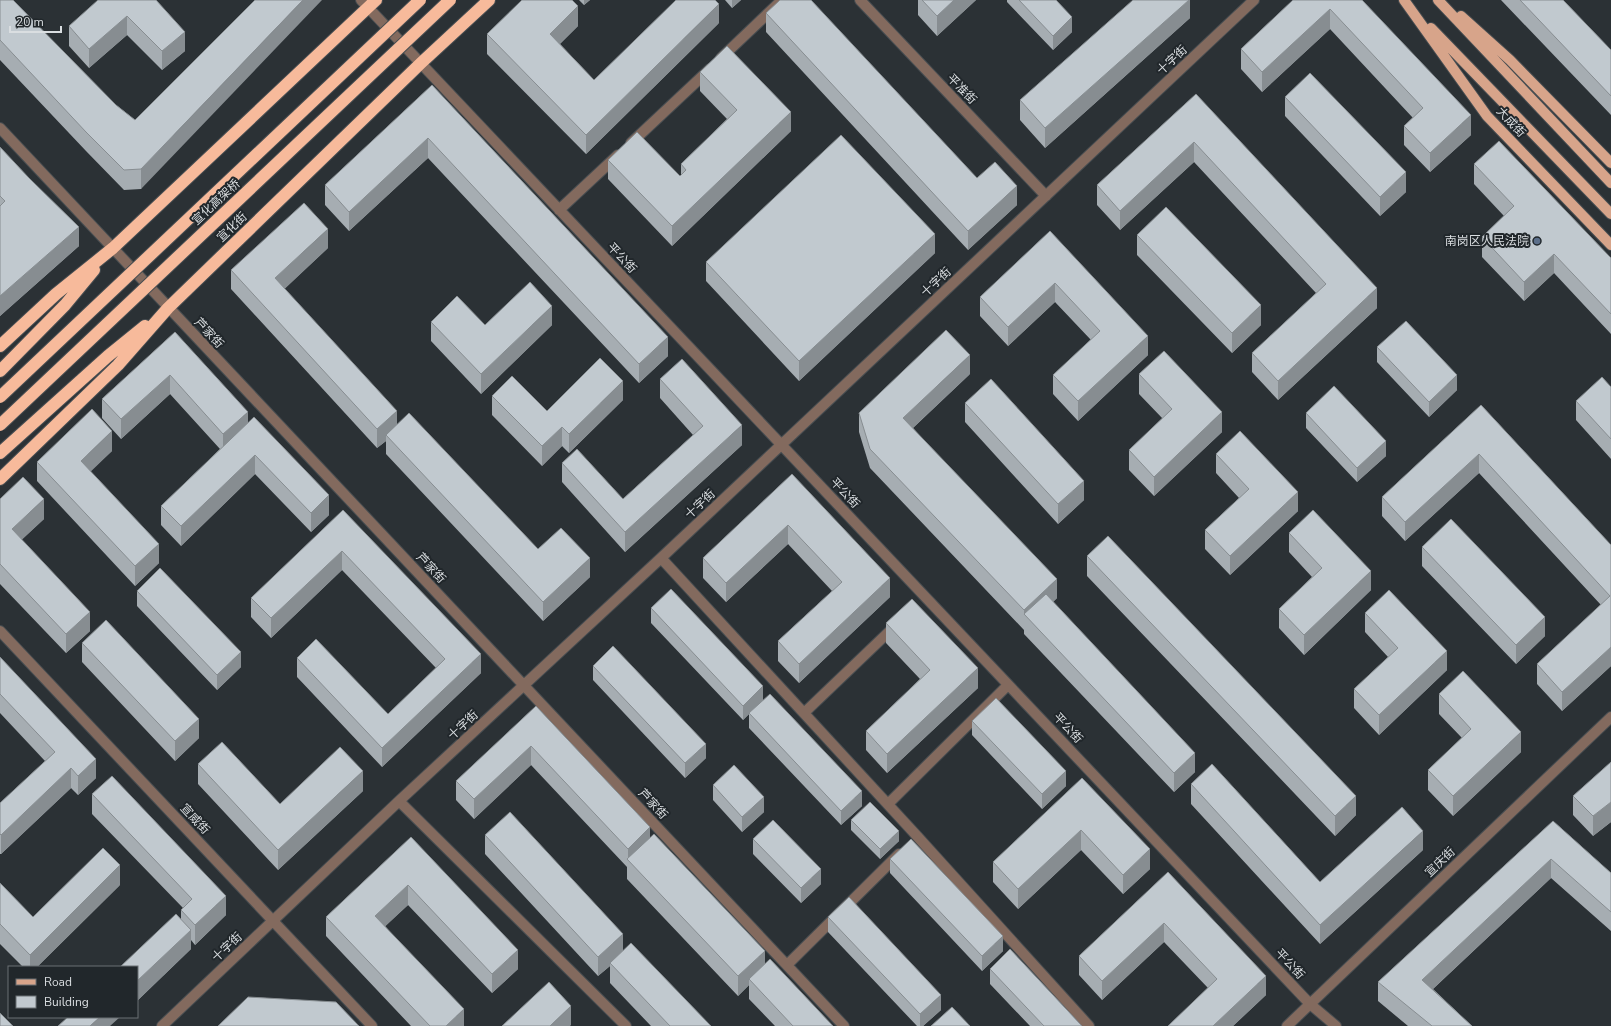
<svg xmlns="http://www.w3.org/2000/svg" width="1611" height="1026" viewBox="0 0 1611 1026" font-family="'Nunito Sans','Noto Sans SC',sans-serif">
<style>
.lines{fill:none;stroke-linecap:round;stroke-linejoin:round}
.minor-casing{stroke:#474d51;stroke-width:12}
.major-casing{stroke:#474d51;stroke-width:12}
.highway-casing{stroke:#474d51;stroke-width:14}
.minor{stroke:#836a5e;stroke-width:10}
.major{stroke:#d7a48a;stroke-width:10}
.highway{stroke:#f7ba9b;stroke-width:12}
.highway-bridge-casing{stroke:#474d51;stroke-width:14;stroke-linecap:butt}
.highway-bridge{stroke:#f7ba9b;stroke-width:12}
.wall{fill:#a6adb2}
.shaded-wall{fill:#878d91}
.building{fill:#c1c9cf;stroke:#878d91}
.service-dot{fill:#5c6f8a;stroke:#21272b;stroke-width:1.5}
.labels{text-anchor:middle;stroke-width:4;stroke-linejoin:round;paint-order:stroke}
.street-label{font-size:12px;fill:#dadee1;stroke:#21272b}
.poi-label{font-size:12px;fill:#dadee1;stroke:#21272b;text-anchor:end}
</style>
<rect width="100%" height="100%" fill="#2b3135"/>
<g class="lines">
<defs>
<path id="minor" d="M361 0 1310 1004 1336 1026
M860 0 1046 196
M721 58 782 0
M0 128 844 1026
M631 143 710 69
M559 210 618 155
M661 558 917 836 1089 1026
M0 631 372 1026
M804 713 895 626
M399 801 626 1026
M888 804 1008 685
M787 965 899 854
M162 1026 399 801 661 558 1254 0
M1287 1026 1611 717"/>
<path id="major" d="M1404 0 1487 116 1611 245
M1438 0 1611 183
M1461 16 1510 60 1611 163
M1431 28 1611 214"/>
<path id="highway" d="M0 346 56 294 113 248 376 0
M0 371 65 305 94 270
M0 453 108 356 145 326
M0 479 118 365 168 308 421 63 489 0"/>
</defs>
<use href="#minor" class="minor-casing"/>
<use href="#major" class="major-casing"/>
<use href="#highway" class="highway-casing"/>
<use href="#minor" class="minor"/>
<use href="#major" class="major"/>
<use href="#highway" class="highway"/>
<defs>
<path id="highway-bridge" d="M0 397 420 0
M0 425 450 0"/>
</defs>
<use href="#highway-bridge" class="highway-bridge-casing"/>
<use href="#highway-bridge" class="highway-bridge"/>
</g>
<path class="wall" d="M0 0 116 105 135 120 255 0 141 189 124 190 86 151 0 60Z
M156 0 185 51 162 70 127 35 89 68 69 46V26Z
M579 0H590L584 5Z
M725 0H741L732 8Z
M918 0H976L937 36 918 15Z
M1007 0H1056L1072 32 1053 50 1007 2Z
M1190 0V18L1045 148 1020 120V100Z
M1293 0H1362L1471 135 1430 172 1404 145V126L1413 118 1330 29 1262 92 1241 69V49Z
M1501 0H1563L1611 50V115Z
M766 13 977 178 1017 205 968 250 766 32Z
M719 23 586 154 487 54V34L578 26 560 44 594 80Z
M700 72 791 131 672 246 608 179V160L680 176 681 175V164L727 119 700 91Z
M432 85 668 356 639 383 428 158 349 231 325 205V185Z
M1196 94 1377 308 1278 400 1252 372V353L1316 293 1194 162 1120 230 1097 205V185Z
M1285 97 1406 192 1380 216 1285 116Z
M0 147 79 246 0 316Z
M1474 164 1611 258V334L1554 273 1524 301 1482 257V237L1504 216 1474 184Z
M1050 231 1148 355 1078 421 1053 394V375L1091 340 1055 302 1008 346 980 316V297Z
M1137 235 1261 325 1232 353 1137 255Z
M328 248 284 289 397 424 538 549 590 577 543 621 386 454V441L377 448 231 289V270Z
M935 253 799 381 706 281V262Z
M431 322 485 325H552L481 394 431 341Z
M175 332 248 423 329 515 311 532 255 474 181 546 161 525V506L220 449 170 394 121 439 102 418V399Z
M1377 347 1457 390 1429 417 1377 362Z
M970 374 913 428 1057 598 1053 602 1195 772 1174 792 1024 634V629V630L870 468 859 432V413Z
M1139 374 1222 432 1154 496 1129 470V450L1163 419 1139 394Z
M660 379 742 445 625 552 562 482V463L623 499 693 435 660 398Z
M1611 387V459L1576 420V401Z
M492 396 547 411 623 400 569 453 562 446 542 466 492 415Z
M965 403 1084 500 1058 524 965 422Z
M1481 405 1611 545V666L1562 711 1537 684V664L1601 605 1479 473 1405 541 1382 516V497Z
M1306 413 1386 456 1357 482 1306 428Z
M112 451 90 471 159 563 135 586 37 481V462Z
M1216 454 1298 511 1230 575 1205 549V530L1239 498 1216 473Z
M792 474 890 597 799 683 778 661V641L832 591 788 544 726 602 703 578V558Z
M0 499 44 519 21 540 90 631 66 653 0 584Z
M343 510 481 673 382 767 297 677V658L388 714 436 668 342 570 271 638 251 617V598Z
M1289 533 1371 590 1304 655 1279 628V609L1312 577 1289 552Z
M1422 547 1545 636 1516 664 1422 566Z
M1087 556 1356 815 1335 836 1087 576Z
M137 591 241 667 217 690 137 606Z
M651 608 763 700 862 806 841 825 749 728V714L743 720 651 623Z
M1365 613 1447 670 1379 735 1354 708V689L1388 657 1365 632Z
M886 623 978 688 887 773 866 750V731L920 679 886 643Z
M82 643 199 738 175 761 82 662Z
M0 657 96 778 78 795 71 788 1 854H0V803L45 761 0 713Z
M593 666 706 758 685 778 593 680Z
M1439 694 1521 752 1453 816 1428 790V770L1462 738 1439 714Z
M536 706 650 837 765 964 833 1026H775L749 999V985L738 996 627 879V867L531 765 474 819 456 800V781Z
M972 721 1066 786 1042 809 972 735Z
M1611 762V822L1593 836 1573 815V796Z
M198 764 280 804 363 791 278 870 198 784Z
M1082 778 1150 869 1123 894 1081 850 1018 909 993 882V862Z
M1191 784 1320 882 1423 850 1320 944 1191 804Z
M713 785 764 812 742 832 713 800Z
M92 794 226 915 195 945 191 940V949L137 1001V967L181 919V910L183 908 92 814Z
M851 820 899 841 880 859 851 830Z
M1553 821 1611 873V931L1551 878 1433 989 1472 1026H1408L1378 1001V982Z
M485 835 623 951 711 1026H651L610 983V966L598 976 485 854Z
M411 837 518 969 492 993 408 905 385 926 464 1026H411L326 936V917Z
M753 839 821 884 801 903 753 854Z
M890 859 1003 951 982 971 890 873Z
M1168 872 1266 995 1233 1026H1168L1208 988 1164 942 1102 1000 1079 975V956Z
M0 883 33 917 120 885 37 967H23L0 944Z
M828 917 941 1010 923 1026H917L828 932Z
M990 969 1082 1026H1030L990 984Z"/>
<path class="shaded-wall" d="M303 0H322L141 189V169Z
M584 0H590L584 5Z
M732 0H741L732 8Z
M954 0H976L937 36V16Z
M1189 0H1190V18L1045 148V128Z
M719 4V23L586 154V135Z
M578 6V26L550 53V34Z
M1330 9V29L1262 92V72Z
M127 16V35L89 68V49Z
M1072 17V32L1053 50V36Z
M185 32V51L162 70V51Z
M791 112V131L672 246V226Z
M1471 115V135L1430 172V153Z
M428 138V158L349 231V212Z
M1194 142V162L1120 230V211Z
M1406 172V192L1380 216V197Z
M1017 186V205L968 250V231Z
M79 227V246L0 316V296Z
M328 229V248L275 298V278Z
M935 234V253L799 381V361Z
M1554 254V273L1524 301V282Z
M1055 283V302L1008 346V327Z
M1377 288V308L1278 400V381Z
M1261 305V325L1232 353V333Z
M552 306V325L481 394V374Z
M1148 336V355L1078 421V401Z
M668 337V356L639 383V364Z
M970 355V374L903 437V418Z
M170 375V394L121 439V419Z
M1457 375V390L1429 417V402Z
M623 381V400L569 453V434Z
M397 411V430L386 435V441L377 448V429Z
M248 412V432L223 453V434Z
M1222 412V432L1154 496V477Z
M742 425V445L625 552V532Z
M562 427V446L542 466V446Z
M112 431V451L81 481V461Z
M1386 441V456L1357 482V468Z
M1479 454V473L1405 541V522Z
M255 455V474L181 546V526Z
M1084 481V500L1058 524V504Z
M1298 492V511L1230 575V556Z
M329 495V515L311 532V513Z
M44 499V519L12 549V529Z
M788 525V544L726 602V583Z
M159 544V563L135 586V566Z
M342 551V570L271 638V618Z
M590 558V577L543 621V602Z
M1371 571V590L1304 655V635Z
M890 578V597L799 683V664Z
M1057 579V598L1032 622 1024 614V630V610Z
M90 612V631L66 653V634Z
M1545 617V636L1516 664V645Z
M1611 647V666L1562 711V692Z
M1447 651V670L1379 735V715Z
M241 652V667L217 690V675Z
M481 654V673L382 767V748Z
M978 668V688L887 773V754Z
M763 686V701L749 713V714L743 720V706Z
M199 719V738L175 761V741Z
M1521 732V752L1453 816V796Z
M706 744V758L685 778V763Z
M531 746V765L474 819V799Z
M1195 753V772L1174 792V773Z
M96 759V778L78 795V776Z
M71 768V788L1 854V835Z
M363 771V791L278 870V850Z
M1066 771V786L1042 809V794Z
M862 791V806L841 825V811Z
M1356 796V815L1335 836V816Z
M764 797V812L742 832V817Z
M1611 802V822L1593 836V816Z
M650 827V846L628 860V849Z
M1081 830V850L1018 909V889Z
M899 831V841L880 859V849Z
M1423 831V850L1320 944V925Z
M1150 849V869L1123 894V875Z
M1551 859V878L1422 999V980Z
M120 865V885L37 967H30V955Z
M821 869V884L801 903V888Z
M408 885V905L375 936V916Z
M226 896V915L195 945V925Z
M1164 923V942L1102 1000V981Z
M191 930V949L137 1001V981Z
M623 934V954L610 963V966L598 976V957Z
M1003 936V951L982 971V956Z
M518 950V969L492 993V974Z
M765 951V970L749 979V985L738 996V976Z
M1266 976V995L1233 1026H1213Z
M941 995V1010L923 1026H920V1014Z
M571 1006V1025L570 1026H550Z
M464 1009V1026H446Z
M100 1017H120L110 1026H90Z"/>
<path class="building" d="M0 0H13L116 105 135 120 255 0H303L141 169 124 170 86 132 0 40Z
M98 0H156L185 32 162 51 127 16 89 49 69 26Z
M522 0H572L578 6 550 34 594 80 676 0H715L719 4 586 135 487 34Z
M780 0H811L977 178 995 162 1017 186 968 231 766 13Z
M922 0H954L937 16Z
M1019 0H1056L1072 17 1053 36Z
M1133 0H1189L1045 128 1020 100Z
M1293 0H1362L1471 115 1430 153 1404 126 1423 108 1330 9 1262 72 1241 49Z
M1520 0H1563L1611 50V96Z
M727 46 791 112 672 226 608 160 637 132 680 176 686 170 681 164 737 110 700 72Z
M1310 73 1406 172 1380 197 1285 97Z
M432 85 668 337 639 364 428 138 349 212 325 185Z
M1196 94 1377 288 1278 381 1252 353 1326 284 1194 142 1120 211 1097 185Z
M841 135 935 234 799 361 706 262Z
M1499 141 1611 258V314L1554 254 1524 282 1482 237 1514 206 1474 164Z
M0 147 29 178 79 227 0 296V206L5 201 0 196Z
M304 203 328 229 275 278 397 411 377 429 231 270Z
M1166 207 1261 305 1232 333 1137 235Z
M1050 231 1148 336 1078 401 1053 375 1100 331 1055 283 1008 327 980 297Z
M530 282 552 306 481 374 431 322 457 296 485 325Z
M1406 321 1457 375 1429 402 1377 347Z
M946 330 970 355 903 418 1057 579 1024 610 870 449 859 413Z
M175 332 248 412 223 434 170 375 121 419 102 399Z
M1164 351 1222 412 1154 477 1129 450 1172 409 1139 374Z
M600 358 623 381 569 434 562 427 542 446 492 396 512 376 547 411Z
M682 359 742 425 625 532 562 463 577 449 623 499 703 426 660 379Z
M1602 377 1611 387V439L1576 401Z
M991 379 1084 481 1058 504 965 403Z
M1334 386 1386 441 1357 468 1306 413Z
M1481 405 1611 545V647L1562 692 1537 664 1610 596 1479 454 1405 522 1382 497Z
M92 409 112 431 81 461 159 544 135 566 37 462Z
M409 413 538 549 561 528 590 558 543 602 386 435Z
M254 417 329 495 311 513 255 455 181 526 161 506Z
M1240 431 1298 492 1230 556 1205 530 1249 489 1216 454Z
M792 474 890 578 799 664 778 641 842 582 788 525 726 583 703 558Z
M23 477 44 499 12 529 90 612 66 634 0 564V499Z
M343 510 481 654 382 748 297 658 316 639 388 714 445 659 342 551 271 618 251 598Z
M1313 510 1371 571 1304 635 1279 609 1322 568 1289 533Z
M1451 519 1545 617 1516 645 1422 547Z
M1108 536 1356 796 1335 816 1087 556Z
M160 568 241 652 217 675 137 591Z
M671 589 763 686 743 706 651 608Z
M1389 590 1447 651 1379 715 1354 689 1398 648 1365 613Z
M1046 594 1195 753 1174 773 1024 614Z
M912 599 978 668 887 754 866 731 930 670 886 623Z
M106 620 199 719 175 741 82 643Z
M613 646 706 744 685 763 593 666Z
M0 657 96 759 78 776 71 768 1 835 0 834V803L55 752 0 694Z
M1463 671 1521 732 1453 796 1428 770 1471 729 1439 694Z
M770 694 862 791 841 811 749 713Z
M996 698 1066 771 1042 794 972 721Z
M536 706 650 827 628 849 531 746 474 799 456 781Z
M222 742 280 804 340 747 363 771 278 850 198 764Z
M1611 762V802L1593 816 1573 796Z
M1212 764 1320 882 1402 807 1423 831 1320 925 1191 784Z
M734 765 764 797 742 817 713 785Z
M112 776 226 896 195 925 181 910 192 899 92 794Z
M1082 778 1150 849 1123 875 1081 830 1018 889 993 862Z
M870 802 899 831 880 849 851 820Z
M510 812 623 934 598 957 485 835Z
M773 820 821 869 801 888 753 839Z
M1553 821 1611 873V912L1551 859 1422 980 1472 1026H1432L1378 982Z
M654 834 765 951 738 976 627 859Z
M411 837 518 950 492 974 408 885 375 916 464 1009 446 1026H430L326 917Z
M911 839 1003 936 982 956 890 859Z
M103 848 120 865 30 955 0 924V883L33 917Z
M1168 872 1266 976 1213 1026H1168L1217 979 1164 923 1102 981 1079 956Z
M849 897 941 995 920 1014 828 917Z
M176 914 191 930 137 981V967H120Z
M631 943 711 1026H670L610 963Z
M1010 949 1082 1026H1044L990 969Z
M770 959 833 1026H793L749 979Z
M549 982 571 1006 550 1026H502Z
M248 997 336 1002 359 1026H218Z
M952 1007 970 1026H931Z
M0 1013 13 1026H0Z
M68 1017H100L90 1026H58Z"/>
<circle class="service-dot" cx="1537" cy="241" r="4"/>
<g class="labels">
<g class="street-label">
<text transform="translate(1172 60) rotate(-43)" y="4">十字街</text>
<text transform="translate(962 89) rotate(46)" y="4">平准街</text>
<text transform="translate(1511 122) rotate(47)" y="4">大成街</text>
<text transform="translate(216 202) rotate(-43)" y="4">宣化高架桥</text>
<text transform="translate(232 227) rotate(-44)" y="4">宣化街</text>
<text transform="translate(622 258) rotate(47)" y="4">平公街</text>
<text transform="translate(936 282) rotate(-43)" y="4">十字街</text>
<text transform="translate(209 333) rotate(47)" y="4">芦家街</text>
<text transform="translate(845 493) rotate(47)" y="4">平公街</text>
<text transform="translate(700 504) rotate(-43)" y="4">十字街</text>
<text transform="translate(431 568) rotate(47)" y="4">芦家街</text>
<text transform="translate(463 725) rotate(-43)" y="4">十字街</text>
<text transform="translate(1068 728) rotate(47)" y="4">平公街</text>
<text transform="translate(653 804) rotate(47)" y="4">芦家街</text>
<text transform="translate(195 819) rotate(47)" y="4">宣威街</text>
<text transform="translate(1440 862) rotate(-44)" y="4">宣庆街</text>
<text transform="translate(227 947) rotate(-43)" y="4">十字街</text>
<text transform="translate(1290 964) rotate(47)" y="4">平公街</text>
</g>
<g class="poi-label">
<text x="1529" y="245">南岗区人民法院</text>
</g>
</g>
<rect x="8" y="966" width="130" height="52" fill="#21272b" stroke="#6b7074"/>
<rect x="16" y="979" width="20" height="6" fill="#d7a48a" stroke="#6b7074"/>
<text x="44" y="986" font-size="12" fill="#dadee1">Road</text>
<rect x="16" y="996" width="20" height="12" fill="#c1c9cf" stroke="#6b7074"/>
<text x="44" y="1006" font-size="12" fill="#dadee1">Building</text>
<path d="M10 26v6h51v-6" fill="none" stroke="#dadee1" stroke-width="2"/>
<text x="16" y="26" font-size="12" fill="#dadee1" stroke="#21272b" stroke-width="3" paint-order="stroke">20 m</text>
</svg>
